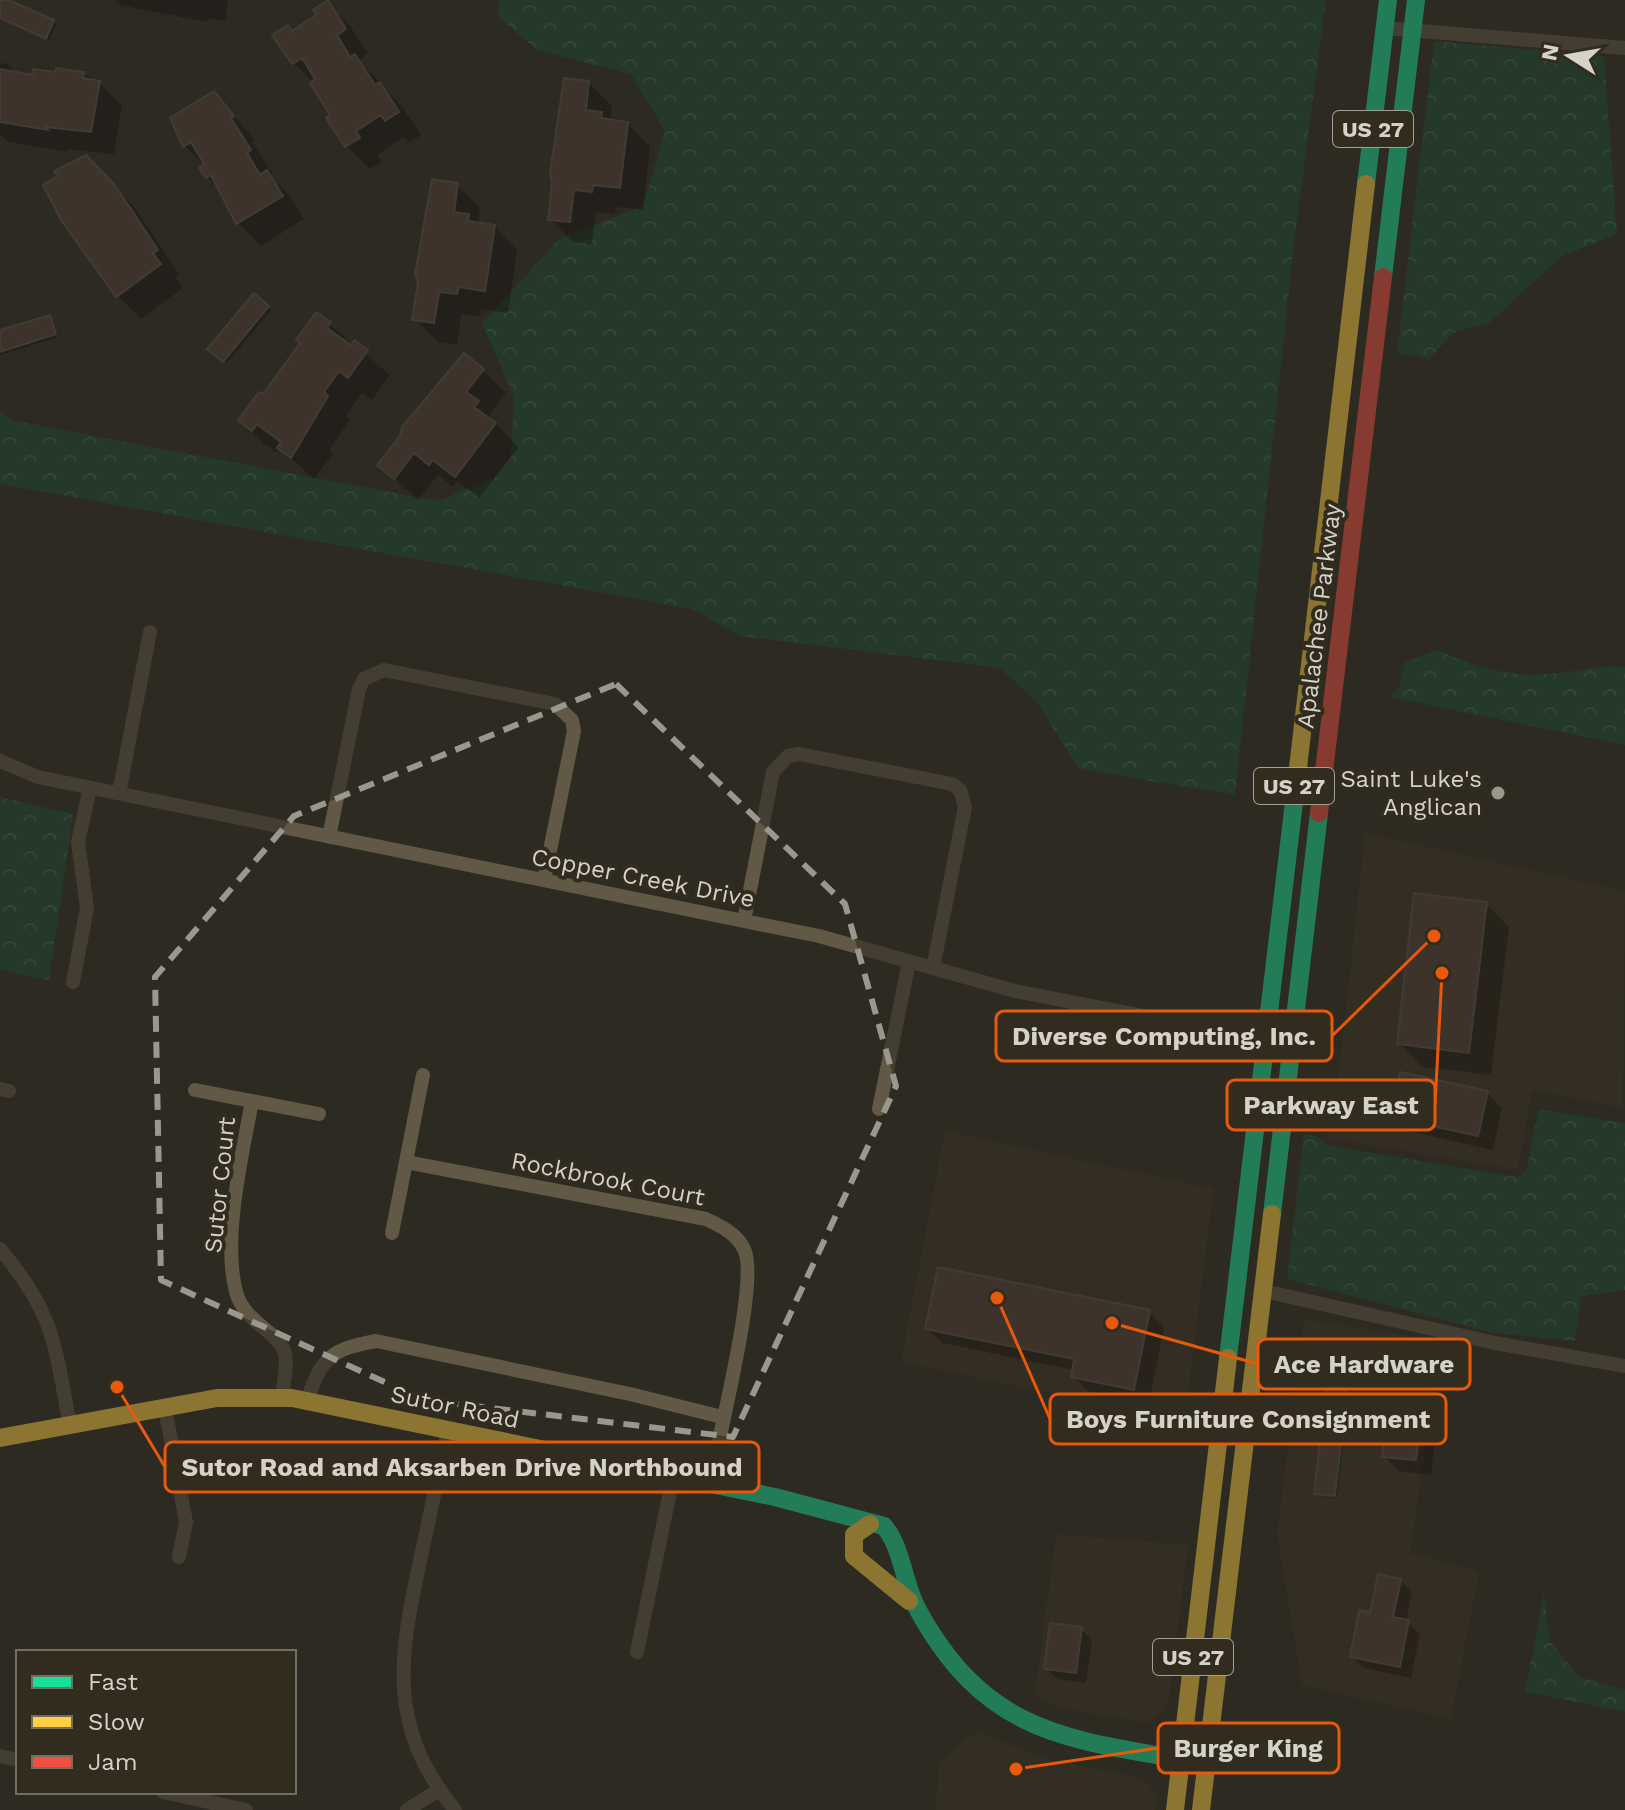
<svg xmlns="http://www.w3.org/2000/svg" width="1625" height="1810" viewBox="0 0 1625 1810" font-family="'Work Sans',sans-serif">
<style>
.built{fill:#3a3420}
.forest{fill:url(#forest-crowns)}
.shadow{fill:#0007}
.building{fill:#503f34;stroke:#57524d;stroke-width:2}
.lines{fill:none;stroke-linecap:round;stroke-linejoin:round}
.street{stroke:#615846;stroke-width:14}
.fast{stroke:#16e098;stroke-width:18}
.slow{stroke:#ffcf43;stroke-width:18}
.jam{stroke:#f24e42;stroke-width:18}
.marked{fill:none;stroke:#9a978f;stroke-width:6;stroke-dasharray:16 10;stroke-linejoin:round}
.poi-dot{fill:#9a978f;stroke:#312c1e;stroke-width:3}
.labels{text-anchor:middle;stroke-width:8;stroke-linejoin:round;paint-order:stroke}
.shield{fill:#312c1e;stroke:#a4a096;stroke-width:2}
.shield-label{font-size:22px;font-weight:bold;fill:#d5d2c9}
.street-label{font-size:24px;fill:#d5d2c9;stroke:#312c1e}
.poi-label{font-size:24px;fill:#d5d2c9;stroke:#312c1e;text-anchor:end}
.leader{fill:none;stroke:#e8590c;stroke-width:3}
.callout-dot{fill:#e8590c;stroke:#312c1e;stroke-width:3}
.callout{fill:#312c1e;stroke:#e8590c;stroke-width:3}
.callout-label{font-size:26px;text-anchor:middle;font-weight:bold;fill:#d5d2c9}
</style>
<defs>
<pattern id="forest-crowns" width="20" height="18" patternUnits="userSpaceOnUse" patternTransform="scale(2)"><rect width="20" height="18" fill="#1a4d31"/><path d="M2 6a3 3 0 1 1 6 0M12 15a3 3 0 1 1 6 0" fill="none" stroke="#3a664e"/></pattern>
</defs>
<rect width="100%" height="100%" fill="#2d2a22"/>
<path class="built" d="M1365 833 1625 891 1623 1108 1532 1090 1518 1170 1327 1138 1341 1056Z
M945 1131 1214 1189 1185 1420 901 1362Z
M1304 1319 1441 1341 1410 1553 1479 1571 1451 1719 1302 1685 1277 1534Z
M1056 1534 1188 1545 1169 1696 1162 1713 1148 1723 1059 1708 1035 1695Z
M977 1732 1054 1761 1133 1776 1147 1782 1156 1795 1155 1810H935L940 1760Z"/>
<path class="forest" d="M499 0H1326L1294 243 1235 795 1079 769 1037 702 1000 668 741 636 692 609 0 484V412L15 421 438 501 495 477 511 457 514 397 482 323 559 239 643 206 665 131 631 74 537 50 498 16Z
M1434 41 1604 56 1617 234 1562 256 1490 322 1453 333 1430 358 1397 353Z
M1438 650C1481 669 1510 678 1558 673 1582 671 1601 663 1625 667V745L1390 697 1399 687 1405 662Z
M0 797 73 814 49 981 0 969Z
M1539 1109 1625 1123V1290L1581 1296 1575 1341 1494 1333 1287 1279 1304 1134 1319 1137 1326 1145 1517 1177 1526 1171Z
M1544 1593 1550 1641 1579 1677 1625 1690V1712L1525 1692Z"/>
<path class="shadow" d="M0 0 53 22 56 25 49 40 0 18Z
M115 0H228L225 21 208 18 207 22 120 5Z
M327 3 350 26 368 53 360 61 403 108 421 135 409 143 404 137 377 155 382 162 370 169 347 146 329 118 333 116 313 83 294 63 293 32 319 15Z
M0 63 7 64 18 74H84L99 83 122 106 114 154 66 149 68 152 9 142 0 135Z
M589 83 612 106 610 122 627 123 650 147 643 210 616 207 615 214 596 212 592 244 573 242 550 219Z
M214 93 255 140 252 142 273 174 270 176 290 196 304 219 261 246 238 223 222 192 207 177 205 166 185 146Z
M86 158 135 208 179 274 175 277 183 288 141 319 118 296 62 219Z
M457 185 480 208 478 224 494 226 517 250 508 313 481 309 480 316 461 314 457 345 438 342 415 319Z
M254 296 271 310 227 363 210 349Z
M50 317 58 337 0 355V332Z
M329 324 390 375 372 400 362 393 346 416 350 420 329 450 333 454 314 479 280 448 276 452 263 443 240 420Z
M483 370 506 393 489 415 518 448 479 498 457 481 453 487 438 475 418 500 380 465Z
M1486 904 1509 927 1491 1075 1422 1067 1399 1043Z
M1487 1093 1502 1108 1493 1150 1408 1131 1392 1116Z
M1149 1312 1164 1327 1149 1404 1088 1391 1073 1376 1074 1370 942 1343 927 1328Z
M1346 1391 1349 1394 1337 1498 1319 1496 1316 1493Z
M1421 1415 1436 1430 1431 1475 1399 1471 1384 1456Z
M1400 1580 1412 1592 1406 1622 1420 1634 1411 1678 1364 1668 1352 1656Z
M1081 1629 1092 1640 1086 1683 1057 1679 1046 1668Z"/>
<path class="building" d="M0 0H9L54 20 46 39 0 18Z
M328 0 346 29 337 35 350 57 355 54 375 85 380 82 399 112 385 121 381 115 356 131 360 138 345 147 326 118 330 115 310 83 315 79 302 58 292 64 272 35 288 25 292 31 316 15 313 10Z
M56 68 84 72 83 78 100 81 91 132 46 127 48 130 0 122V69L32 75 33 69 55 72Z
M564 78 589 81 586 110 602 112 601 118 628 122 620 188 593 185 592 192 574 190 570 222 548 220 552 182 550 173Z
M214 91 234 116 231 118 251 150 247 153 260 175 267 170 283 196 236 224 211 175 206 178 199 168 204 164 191 142 183 147 170 118Z
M86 155 113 183 133 212 158 250 153 253 161 264 116 297 61 220 43 185 58 176 54 171Z
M432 179 458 183 454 212 469 214 468 221 495 225 485 291 459 287 457 294 439 292 434 323 412 320 418 283 415 274Z
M254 293 269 306 223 362 207 349Z
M316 312 331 322 327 328 351 345 354 340 368 350 348 378 339 371 324 392 328 396 291 458 277 448 281 442 257 424 252 431 238 420 259 392 263 394 300 343 296 340Z
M50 315 56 334 0 352V330Z
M464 353 484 369 466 392 479 401 474 407 496 423 455 477 433 460 429 465 414 453 394 479 377 465 400 436 402 427Z
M1414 893 1487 902 1469 1053 1397 1044Z
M1400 1072 1488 1091 1478 1136 1390 1117Z
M938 1267 1150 1310 1134 1390 1071 1377 1074 1359 925 1329Z
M1326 1387 1347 1389 1335 1496 1314 1494Z
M1387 1409 1422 1413 1416 1460 1382 1457Z
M1378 1574 1401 1579 1393 1617 1409 1620 1400 1667 1350 1657 1359 1610 1370 1612Z
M1050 1623 1082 1627 1076 1673 1044 1669Z"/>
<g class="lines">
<path class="street" d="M1385 28 1625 48
M0 761 38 777 744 921 819 936 1015 991 1185 1024C1223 1016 1256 1037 1293 1044
M119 793 150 632
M329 837 359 689 364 679 384 670 555 704 572 720 574 731 544 880
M744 921 773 772 788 756 799 754 952 784 960 790 965 807 933 968
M73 982 87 908 78 842 90 788
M1185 1024C1209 1048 1232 1044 1264 1039
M0 1089 9 1091
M195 1090 319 1114
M252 1101C242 1156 222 1238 236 1292 245 1324 279 1331 285 1354 288 1367 283 1385 282 1398
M879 1109 909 962
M406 1162 706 1219C721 1226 737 1234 744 1249 760 1279 717 1441 710 1485
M392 1233 423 1075
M0 1249C55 1314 55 1346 70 1426
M1264 1291 1495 1343 1625 1366
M307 1401C321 1358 331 1349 376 1341L630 1394 722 1417
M165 1408 186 1522 179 1557
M448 1430C439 1474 429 1517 420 1561 399 1658 387 1727 455 1810
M637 1652 673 1477
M0 1756 18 1760
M163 1792 246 1810
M407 1810 439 1790"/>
<path class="fast" d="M1366 184 1388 0
M1383 277 1416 0
M1272 1214 1319 813
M1228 1358 1296 785
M662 1474 775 1497 884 1526C903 1549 903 1583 918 1610 990 1741 1075 1739 1207 1764"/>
<path class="slow" d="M1296 785 1366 184
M0 1438 217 1398H292L662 1474
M870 1524 854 1535V1556L909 1601
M1175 1810 1228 1358
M1201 1810 1272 1214"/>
<path class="jam" d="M1319 813 1383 277"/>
</g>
<path d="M0 0H1625V1810H0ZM616 684 845 904 896 1086 733 1437 424 1400 161 1280 155 977 294 816Z" fill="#2d2a22" fill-opacity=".55" fill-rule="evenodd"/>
<path class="marked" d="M616 684 845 904 896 1086 733 1437 424 1400 161 1280 155 977 294 816Z"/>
<circle class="poi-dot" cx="1498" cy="793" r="8"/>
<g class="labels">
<g class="shield">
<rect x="1333" y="111" width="80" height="36" rx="6"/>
<rect x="1254" y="768" width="80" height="36" rx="6"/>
<rect x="1153" y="1639" width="80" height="36" rx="6"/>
</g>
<g class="shield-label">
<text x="1373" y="137">US 27</text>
<text x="1294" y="794">US 27</text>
<text x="1193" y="1665">US 27</text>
</g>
<g class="street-label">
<text transform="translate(1319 616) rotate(-83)" y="8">Apalachee Parkway</text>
<text transform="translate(643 878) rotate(11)" y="8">Copper Creek Drive</text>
<text transform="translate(608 1179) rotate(11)" y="8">Rockbrook Court</text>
<text transform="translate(220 1185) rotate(-84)" y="8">Sutor Court</text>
<text transform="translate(455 1407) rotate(12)" y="8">Sutor Road</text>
</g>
<g class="poi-label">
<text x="1482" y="787">Saint Luke's<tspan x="1482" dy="28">Anglican</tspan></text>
</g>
</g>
<path class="leader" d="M1434 936L1332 1036M1442 973L1435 1105M1112 1323L1258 1364M997 1298L1050 1419M117 1387L165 1467M1016 1769L1158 1748"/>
<g class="callout-dot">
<circle cx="1434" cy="936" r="8"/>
<circle cx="1442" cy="973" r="8"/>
<circle cx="1112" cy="1323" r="8"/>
<circle cx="997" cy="1298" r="8"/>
<circle cx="117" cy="1387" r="8"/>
<circle cx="1016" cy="1769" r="8"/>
</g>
<g class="callout">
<rect x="996" y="1011" width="336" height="50" rx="8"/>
<rect x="1227" y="1080" width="208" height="50" rx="8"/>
<rect x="1258" y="1339" width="212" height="50" rx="8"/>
<rect x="1050" y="1394" width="396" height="50" rx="8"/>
<rect x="165" y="1442" width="594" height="50" rx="8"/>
<rect x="1158" y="1723" width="181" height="50" rx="8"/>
</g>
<g class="callout-label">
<text x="1164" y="1045">Diverse Computing, Inc.</text>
<text x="1331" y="1114">Parkway East</text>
<text x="1364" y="1373">Ace Hardware</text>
<text x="1248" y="1428">Boys Furniture Consignment</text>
<text x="462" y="1476">Sutor Road and Aksarben Drive Northbound</text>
<text x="1248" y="1757">Burger King</text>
</g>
<rect x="16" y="1650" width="280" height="144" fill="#312c1e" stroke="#736e62" stroke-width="2"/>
<rect x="32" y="1676" width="40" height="12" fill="#16e098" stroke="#736e62" stroke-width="2"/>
<text x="88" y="1690" font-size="24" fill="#d5d2c9">Fast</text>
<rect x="32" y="1716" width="40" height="12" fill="#ffcf43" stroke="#736e62" stroke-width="2"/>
<text x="88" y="1730" font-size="24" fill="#d5d2c9">Slow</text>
<rect x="32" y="1756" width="40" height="12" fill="#f24e42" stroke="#736e62" stroke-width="2"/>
<text x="88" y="1770" font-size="24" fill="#d5d2c9">Jam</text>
<g transform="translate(1569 56) rotate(281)" stroke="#312c1e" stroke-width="6" paint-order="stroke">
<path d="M0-6L14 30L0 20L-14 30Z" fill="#d5d2c9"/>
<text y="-12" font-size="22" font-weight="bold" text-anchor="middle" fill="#d5d2c9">N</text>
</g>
</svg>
